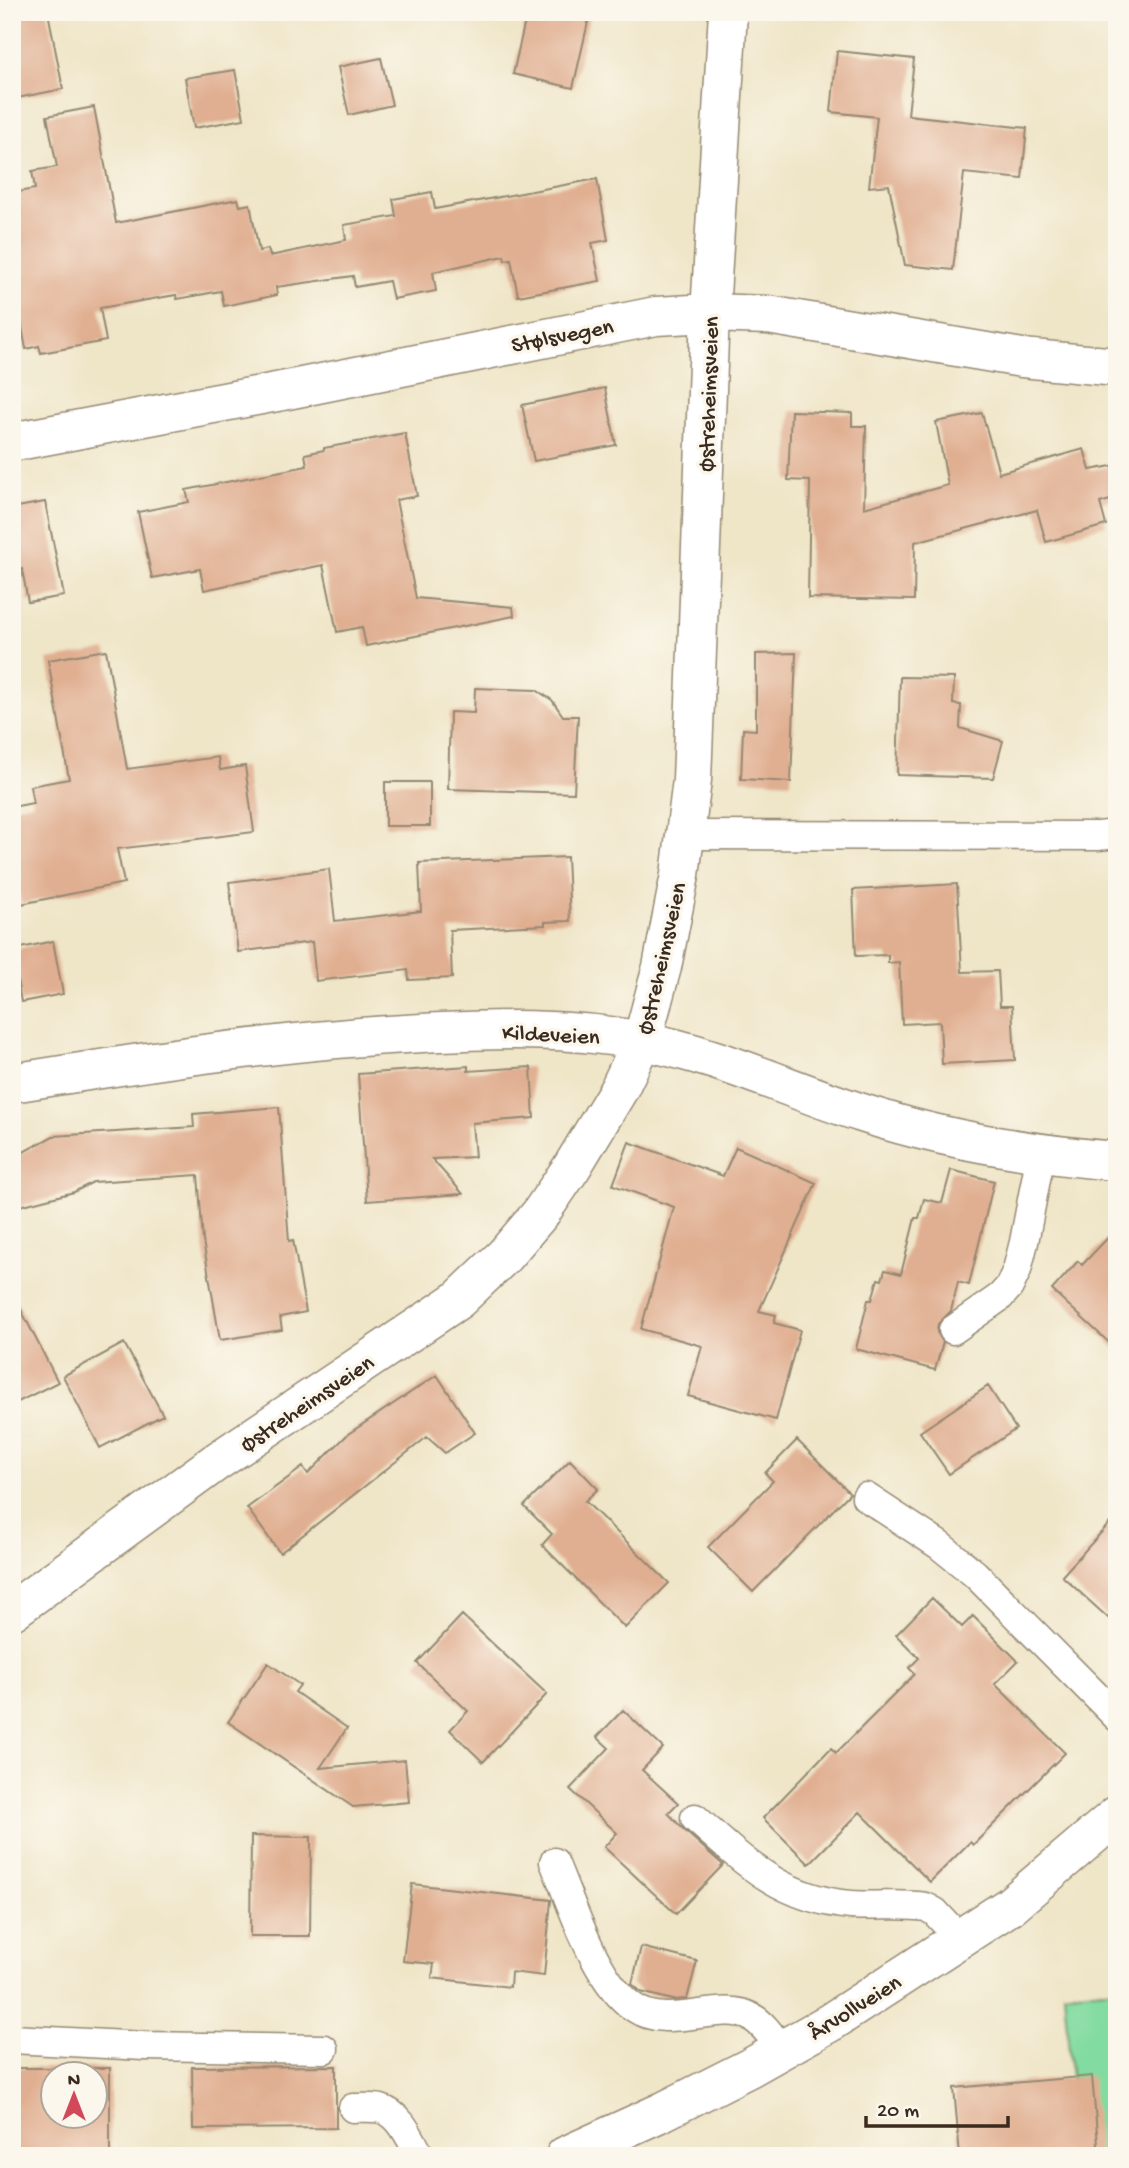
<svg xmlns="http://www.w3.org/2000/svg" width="1129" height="2168" viewBox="0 0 1129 2168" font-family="'Gochi Hand',sans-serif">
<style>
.green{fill:#82dba0;stroke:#5e825f;stroke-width:2}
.building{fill:#e0ae90;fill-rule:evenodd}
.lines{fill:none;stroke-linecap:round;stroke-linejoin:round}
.lane-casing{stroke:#958872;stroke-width:31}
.street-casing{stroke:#958872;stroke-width:41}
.secondary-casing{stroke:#958872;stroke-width:41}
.lane{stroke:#fff;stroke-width:28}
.street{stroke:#fff;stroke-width:38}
.secondary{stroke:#fff;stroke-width:38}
.labels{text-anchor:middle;stroke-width:7;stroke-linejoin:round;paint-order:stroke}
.street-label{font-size:23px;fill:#3b2a1e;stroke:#fbf7ec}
</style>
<rect width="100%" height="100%" fill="#fbf7ec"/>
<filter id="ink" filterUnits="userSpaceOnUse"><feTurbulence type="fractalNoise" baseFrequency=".0143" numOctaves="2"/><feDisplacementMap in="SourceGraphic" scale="14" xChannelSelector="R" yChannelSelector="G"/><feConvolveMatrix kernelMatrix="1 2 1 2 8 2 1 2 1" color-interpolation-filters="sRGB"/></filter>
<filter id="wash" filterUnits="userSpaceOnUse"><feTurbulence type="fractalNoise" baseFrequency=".00686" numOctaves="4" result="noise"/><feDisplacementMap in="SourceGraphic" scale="28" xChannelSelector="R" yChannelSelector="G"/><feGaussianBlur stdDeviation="1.57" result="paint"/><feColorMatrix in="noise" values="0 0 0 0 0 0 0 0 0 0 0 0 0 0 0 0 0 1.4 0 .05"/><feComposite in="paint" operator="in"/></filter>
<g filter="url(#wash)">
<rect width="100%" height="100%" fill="#efe5c7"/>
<path class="green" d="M1117 1989V2156H1078L1064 1993Z"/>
<g id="blocks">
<path class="building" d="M12 12H48L63 89 12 99Z
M527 12H563L589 18 573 88 513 74Z
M837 51 914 59 908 115 1027 128 1022 179 964 173 953 270 905 265 889 185 869 187 877 117 831 112Z
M381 58 392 105 349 115 338 67Z
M235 70 244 119 194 128 185 78Z
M94 107 116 223 238 199 240 206 250 204 259 251 268 249 270 256 346 240 344 225 396 216 393 199 432 192 435 209 597 179 608 240 592 243 600 281 518 296 511 259 505 260 504 256 433 272 436 291 393 299 389 281 355 287 353 276 276 287 277 295 224 306 221 291 177 299 176 295 100 308 106 341 41 353 39 346 26 349 13 279 19 278 12 243V193L35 189 32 171 57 167 47 116Z
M605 388 616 445 534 461 522 405Z
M791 411 852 413V426H866L864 508 948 485 936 422 982 413 999 473 1084 449 1090 470 1117 465V498L1100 503 1106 525 1046 542 1037 510 915 542 914 600 808 598 810 481 788 480Z
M405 433 417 496 396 500 416 598 513 607 514 616 366 646 362 627 337 632 323 565 204 590 200 569 152 578 138 512 189 502 186 490 307 466 305 454 324 450V448Z
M45 502 64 596 28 602 22 569 12 571V508Z
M106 650 127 769 218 757 220 770 245 766 254 832 117 849 124 883 21 904 12 861V807L33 803 30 786 69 779 48 660Z
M796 653 791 782 741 779 743 729 756 730V654Z
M900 677 954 678 953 704 961 705 960 728 1003 741 993 778 897 775Z
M475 688 536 690 552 700 563 716H578L574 793 448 789 450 712 474 713Z
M385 782H430V826H385Z
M567 857 570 921 545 922V925L450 930 452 978 409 980 408 970 316 981 312 942 238 952 229 882 329 869 335 921 421 911 419 863Z
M957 884 962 972 998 971 1000 1006H1012L1015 1060 942 1064 940 1022 902 1024 899 962 888 963V955L856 956 853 890Z
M53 941 63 994 21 1002 12 950Z
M468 1066V1071L531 1067 534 1118 472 1123 475 1157 432 1159 463 1194 367 1201 358 1074Z
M279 1107 289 1241 293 1240 306 1312 280 1317 282 1330 220 1340 203 1241 198 1175 93 1182 74 1192 12 1208V1158L53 1136 194 1127 193 1114Z
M629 1142 723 1176 736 1147 816 1183 759 1311 776 1315 774 1323 800 1330 776 1420 688 1396 702 1346 641 1329 674 1207 613 1185Z
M951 1170 994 1181 969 1285 958 1282 951 1311 938 1324 937 1332 943 1342 935 1370 856 1349 868 1300H872L878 1279 882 1280 885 1270 901 1274 915 1218H919L924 1199 942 1203Z
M1117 1228V1350L1052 1290 1078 1261 1082 1265Z
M12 1292 58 1382 12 1405Z
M124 1343 163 1415 100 1448 63 1376Z
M437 1375 475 1433 445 1453 427 1437 280 1553 247 1508 303 1467 308 1474 348 1434Z
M988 1386 1016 1429 949 1474 920 1432Z
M797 1440 850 1493 753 1592 708 1547 773 1481 765 1473Z
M570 1460 598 1489 585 1501 669 1583 625 1628 542 1545 552 1534 524 1506Z
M1117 1515V1626L1062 1576Z
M932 1598 962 1627 973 1616 1018 1661 995 1684 1065 1753 973 1845 970 1842 930 1882 860 1812 809 1864 763 1818 831 1748 836 1753 915 1674 909 1668 919 1658 896 1635Z
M462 1615 547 1694 483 1762 450 1730 468 1711 417 1663Z
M268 1663 300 1685 295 1692 347 1728 320 1768 405 1760 409 1802 353 1807 228 1722Z
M623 1710 663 1748 642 1770 678 1803 668 1813 684 1830 723 1865 676 1914 604 1847 617 1833 570 1789 609 1748 597 1737Z
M251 1836 311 1837 310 1936H250Z
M412 1884 551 1900 544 1976 511 1972 510 1987 432 1978 434 1964 403 1961Z
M641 1947 697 1961 687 1999 673 2000 641 1992 632 1984Z
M336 2066V2128L193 2129 192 2067Z
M12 2068H110V2156H12ZM52 2074H94V2116H52Z
M1092 2076 1099 2156H960L954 2088Z"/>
</g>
</g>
<g filter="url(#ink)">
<use href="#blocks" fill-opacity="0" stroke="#958872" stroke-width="2"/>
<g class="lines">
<defs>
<path id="lane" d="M685 835 1098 836 1117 834
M953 1330 1000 1297 1009 1287 1017 1270 1024 1242 1041 1153
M866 1497 939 1545 975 1574 1117 1717
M695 1818C744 1862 782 1899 851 1905 876 1907 902 1903 926 1907L935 1912 960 1939
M554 1862C572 1904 595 1981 633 2007 670 2033 721 1998 753 2018 765 2025 773 2039 782 2050
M12 2039 144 2046 324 2049
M353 2108C362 2108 372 2107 381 2109 401 2114 411 2140 420 2156"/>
<path id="street" d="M12 442 282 391 656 316 710 313 768 315 1022 358 1117 367
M12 1083C148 1061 284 1040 422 1033 496 1029 569 1027 642 1041 718 1055 788 1089 862 1113 944 1140 1031 1154 1117 1161
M12 1611 216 1462 458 1300 504 1256 540 1214 572 1167 619 1089 642 1041 662 967 680 875 692 780 710 313 728 12"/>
<path id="secondary" d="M565 2156 664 2111 751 2067 831 2022 1010 1906 1117 1815"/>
</defs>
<use href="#lane" class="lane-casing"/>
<use href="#street" class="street-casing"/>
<use href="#secondary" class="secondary-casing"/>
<use href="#lane" class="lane"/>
<use href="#street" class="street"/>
<use href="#secondary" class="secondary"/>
</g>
</g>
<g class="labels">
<g class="street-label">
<text transform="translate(562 334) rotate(-11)" y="8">Stølsvegen</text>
<text transform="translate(707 394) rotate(-88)" y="8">Østreheimsveien</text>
<text transform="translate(660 958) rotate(-77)" y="8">Østreheimsveien</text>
<text transform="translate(551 1033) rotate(3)" y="8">Kildeveien</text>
<text transform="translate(306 1402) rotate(-34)" y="8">Østreheimsveien</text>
<text transform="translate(854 2006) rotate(-32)" y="8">Årvollveien</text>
</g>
</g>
<rect width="1129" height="2168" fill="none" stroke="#fbf7ec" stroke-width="42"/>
<g transform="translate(74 2095)"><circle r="33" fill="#fbf7ec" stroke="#aea59a" stroke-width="2"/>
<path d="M0-5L12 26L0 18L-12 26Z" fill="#d1495b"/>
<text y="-10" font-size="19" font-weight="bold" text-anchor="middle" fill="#3b2a1e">N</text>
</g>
<path d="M866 2116v10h142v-10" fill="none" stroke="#3b2a1e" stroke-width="3.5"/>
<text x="877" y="2116" font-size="21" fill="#3b2a1e" stroke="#fbf7ec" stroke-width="5" paint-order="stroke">20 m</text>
</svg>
